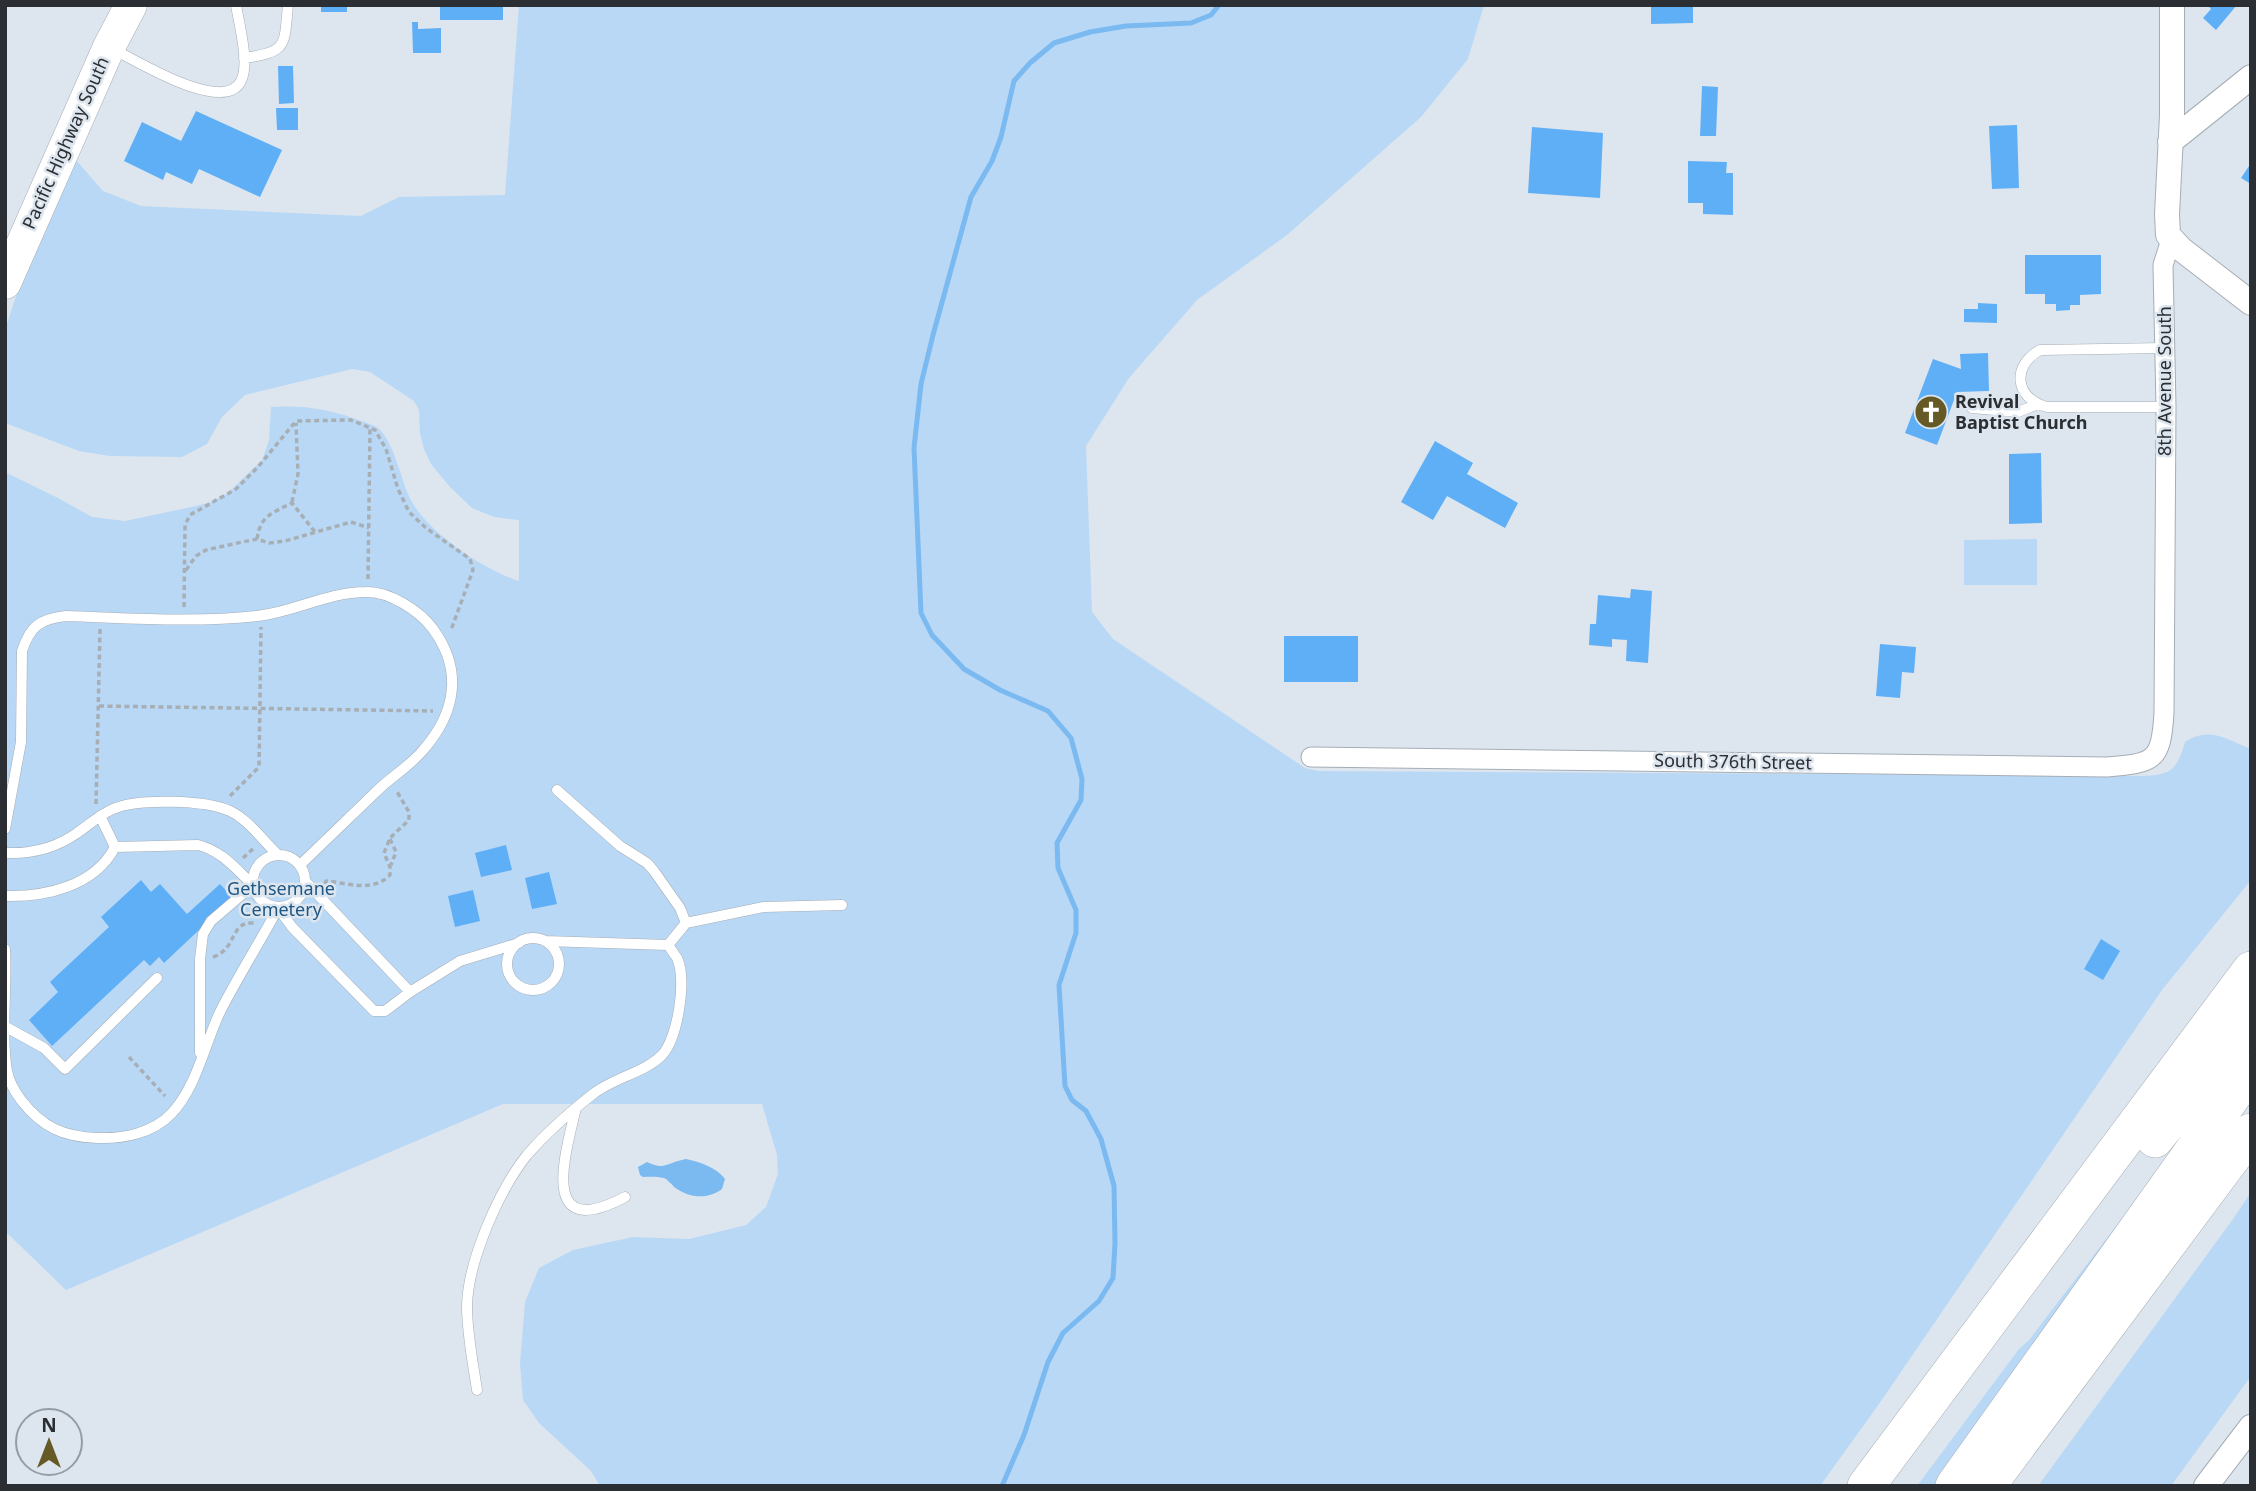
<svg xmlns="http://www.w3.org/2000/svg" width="2256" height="1491" viewBox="0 0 2256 1491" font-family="'Noto Sans',sans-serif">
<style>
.green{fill:#b9d8f6}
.water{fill:#7bb9f1}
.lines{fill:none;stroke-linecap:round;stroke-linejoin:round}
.stream{stroke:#7bb9f1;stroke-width:5}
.building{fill:#5faff6}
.service-casing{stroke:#a5adb5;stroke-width:11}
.minor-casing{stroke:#a5adb5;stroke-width:21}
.tertiary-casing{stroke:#a5adb5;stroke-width:26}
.primary-casing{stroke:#a5adb5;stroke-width:33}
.motorway-casing{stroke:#a5adb5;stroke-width:38}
.path{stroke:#a7afb5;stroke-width:3.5;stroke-dasharray:5 3.5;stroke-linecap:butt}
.service{stroke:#fff;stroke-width:10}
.minor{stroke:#fff;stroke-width:19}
.tertiary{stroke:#fff;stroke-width:24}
.primary{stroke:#fff;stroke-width:32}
.motorway{stroke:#fff;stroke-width:37}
.labels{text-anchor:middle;stroke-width:5;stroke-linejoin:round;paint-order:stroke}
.street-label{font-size:18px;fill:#2b2e32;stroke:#dde6ee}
.poi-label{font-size:18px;font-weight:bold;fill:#2b2e32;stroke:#dde6ee;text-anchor:start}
.park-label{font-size:18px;fill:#1e5684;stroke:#dde6ee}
</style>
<rect width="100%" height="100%" fill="#dde6ee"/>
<path class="green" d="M519 5H1484L1468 59 1421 117 1287 235 1197 300 1129 378 1086 446 1092 612 1113 639 1305 768 1318 771 2143 776C2172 775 2177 769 2185 742 2209 726 2226 739 2251 749V880L2162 990 1879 1404 1820 1486H600L591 1471 539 1423 523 1400 520 1363 525 1302 539 1268 573 1250 633 1237 689 1239 746 1225 766 1207 778 1174 777 1155 762 1104H503L66 1290 5 1231V472L58 498 92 517 125 521 196 506 211 502 228 493 262 460 269 440 271 407C304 405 330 409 361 421 367 423 376 425 380 430 394 444 400 475 408 494 423 530 482 569 519 581V520L494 517 472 508 450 487 431 464 424 449 420 434 419 410 414 401 370 372 352 369 245 395 222 417 207 444 182 457 110 456 79 451 5 423V330L17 293 76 160 103 191 141 206 361 216 399 197 505 195Z
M2037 539V585H1964V540Z
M2237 1068 1938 1486H1917L2019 1349 2029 1340Z
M2251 1192V1376L2171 1486H2038L2233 1219Z"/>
<path class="water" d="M686 1159C700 1162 716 1167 725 1179L722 1189C707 1200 689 1198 674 1187 673 1185 667 1180 666 1179 659 1176 650 1177 643 1177L640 1175 638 1167 647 1162C665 1171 668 1162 686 1159Z"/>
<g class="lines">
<path class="stream" d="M1002 1486 1024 1435 1048 1362 1063 1333 1099 1301 1113 1278 1115 1244 1114 1186 1101 1139 1086 1111 1072 1100 1065 1086 1059 985 1076 933V910L1058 868 1057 843 1081 800 1082 779 1071 738 1048 711 1000 690 964 669 932 635 921 613 914 448 921 384 933 335 971 197 992 161 1001 137 1014 81 1030 63 1054 43 1090 32 1126 26 1191 23 1211 15 1219 5"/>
</g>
<path class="building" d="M321 5H347V12H321Z
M440 5H503V20H440Z
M1651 5H1693V23L1651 24Z
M2207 5H2237L2216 30 2203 18 2211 9Z
M412 22H418V29L441 28V53H413Z
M278 66H293L294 103 279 104Z
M1702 86 1718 87 1716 136H1700Z
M276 108H298V130H277Z
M196 111 282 150 260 197 199 169 192 184 166 172 163 180 124 161 142 122 181 141Z
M2017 125 2019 188 1992 189 1989 126Z
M1532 127 1603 133 1600 198 1528 193Z
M1688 161 1727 162 1726 173H1733V215L1703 214V203H1688Z
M2251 163V184L2241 178Z
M2025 255H2101V294L2080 295V305H2070V310L2056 311V304H2045V294H2025Z
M1978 303 1997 304V323L1964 322V309H1978Z
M1988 353 1989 391 1957 392 1937 445 1905 433 1933 359 1961 369 1960 354Z
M1435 441 1473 463 1467 474 1518 503 1505 528 1447 496 1433 520 1401 502Z
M2041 453 2042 523 2009 524V454Z
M1631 589 1652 591 1648 663 1626 661 1627 640 1612 639V647L1589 645 1590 624H1596L1598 595 1630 598Z
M1284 636H1358V682H1284Z
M1880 644 1916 647 1914 673 1902 672 1900 698 1876 696Z
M506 845 512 870 481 877 475 853Z
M549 872 557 904 532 909 525 878Z
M141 880 151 892 160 884 187 914 220 884 233 898 164 963 159 957 150 966 144 960 52 1046 29 1020 58 992 50 982 109 927 101 917Z
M473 890 480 921 455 927 448 896Z
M2101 939 2120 951 2103 980 2084 969Z"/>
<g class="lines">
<defs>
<path id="service" d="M113 49C137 61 224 115 241 81 250 64 239 24 236 5
M244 58C288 52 284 46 288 5
M2164 348 2040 350C2011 366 2015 399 2047 407H2166
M1972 408 2018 412 2038 404
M557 790 620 846 647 863 654 871 680 908 686 923 668 945
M100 816 115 847 198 845C222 851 236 869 253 885L211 921 203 934 200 959V1053
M5 829 21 742 22 651C30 626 40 619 66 616 129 618 194 623 257 616 294 612 328 592 366 592 389 591 420 611 433 629 463 670 456 712 424 749 412 764 394 775 380 788 353 814 327 839 300 865
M5 853C30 854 56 848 77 833 89 825 99 815 113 809 137 798 206 800 230 811 249 820 263 841 278 855
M253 881a26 26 0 1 1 52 0a26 26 0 1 1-52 0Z
M305 881 410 992 460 961 519 943
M5 896C46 897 95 886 115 847
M686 923 764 907 842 905
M507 964a26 26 0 1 1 52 0a26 26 0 1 1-52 0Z
M5 949C7 988 1 1035 7 1071 9 1081 15 1092 21 1100 42 1127 63 1137 98 1138 123 1139 153 1133 171 1114 196 1088 204 1047 219 1014 237 978 259 944 278 908L292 927 374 1011H385L410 992
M6 1027 44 1048 65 1069 157 978
M576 1108C565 1155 538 1243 625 1197
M477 1390C473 1363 467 1334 467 1306 468 1261 499 1190 527 1155 547 1132 570 1112 593 1094 613 1078 646 1072 662 1055 678 1038 687 979 677 958 674 954 671 949 668 945L545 941"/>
<path id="minor" d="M1311 757 2107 767C2154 763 2161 762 2164 713L2166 407 2163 265 2171 240"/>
<path id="tertiary" d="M2172 5V115L2167 214 2168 235 2181 249 2251 303
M2170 142 2251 77
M2206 1486 2251 1427"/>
<path id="primary" d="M5 283 109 47 131 5"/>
<path id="motorway" d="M2155 1139 2251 1019
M1866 1486 2251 970
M1954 1486 2251 1070
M1987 1486 2251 1132"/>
</defs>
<use href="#service" class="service-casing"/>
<use href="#minor" class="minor-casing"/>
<use href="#tertiary" class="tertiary-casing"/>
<use href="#primary" class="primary-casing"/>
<use href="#motorway" class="motorway-casing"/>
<path class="path" d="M292 502 298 474 296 423
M257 539C260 516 272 513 292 503L315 532
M186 570 196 556 206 550 233 544 257 539 269 543 285 541 351 522 369 528
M368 579 370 429
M184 607 185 525 190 515 236 489 258 467 296 421 351 420 375 430 386 449 398 489 409 512 426 528 470 559 473 570 451 630
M99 706 433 711
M230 796 259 767 261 627
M96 804 100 629
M390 839 396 852 391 865
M243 858 255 847
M325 884 326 881C348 883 372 893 390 875V867L384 853 390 838 409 820V812L396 790
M213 957C238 949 229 921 254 923
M129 1057 165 1096"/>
<use href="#service" class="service"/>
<use href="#minor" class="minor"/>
<use href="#tertiary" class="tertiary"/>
<use href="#primary" class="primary"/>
<use href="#motorway" class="motorway"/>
</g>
<defs>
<symbol id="church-disc" viewBox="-11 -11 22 22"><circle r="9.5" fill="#655a26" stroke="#dde6ee"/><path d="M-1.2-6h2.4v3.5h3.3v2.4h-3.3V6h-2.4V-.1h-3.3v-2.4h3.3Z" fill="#fff"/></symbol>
</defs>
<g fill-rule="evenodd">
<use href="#church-disc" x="1912" y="393" width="38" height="38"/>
</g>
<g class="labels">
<g class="street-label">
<text transform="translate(66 143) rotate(-66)" y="6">Pacific Highway South</text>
<text transform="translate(2165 381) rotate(-90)" y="6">8th Avenue South</text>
<text transform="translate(1733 762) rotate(1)" y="6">South 376th Street</text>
</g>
<g class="poi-label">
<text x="1955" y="408">Revival<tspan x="1955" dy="21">Baptist Church</tspan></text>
</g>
<g class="park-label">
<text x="281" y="895">Gethsemane<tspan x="281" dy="21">Cemetery</tspan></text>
</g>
</g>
<rect width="2256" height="1491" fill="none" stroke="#2b2e32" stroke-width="14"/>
<g transform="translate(49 1442)"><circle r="33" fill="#dde6ee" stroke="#969ca3" stroke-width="2"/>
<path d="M0-5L12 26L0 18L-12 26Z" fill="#655a26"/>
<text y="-10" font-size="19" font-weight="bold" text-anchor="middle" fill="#2b2e32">N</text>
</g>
</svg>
